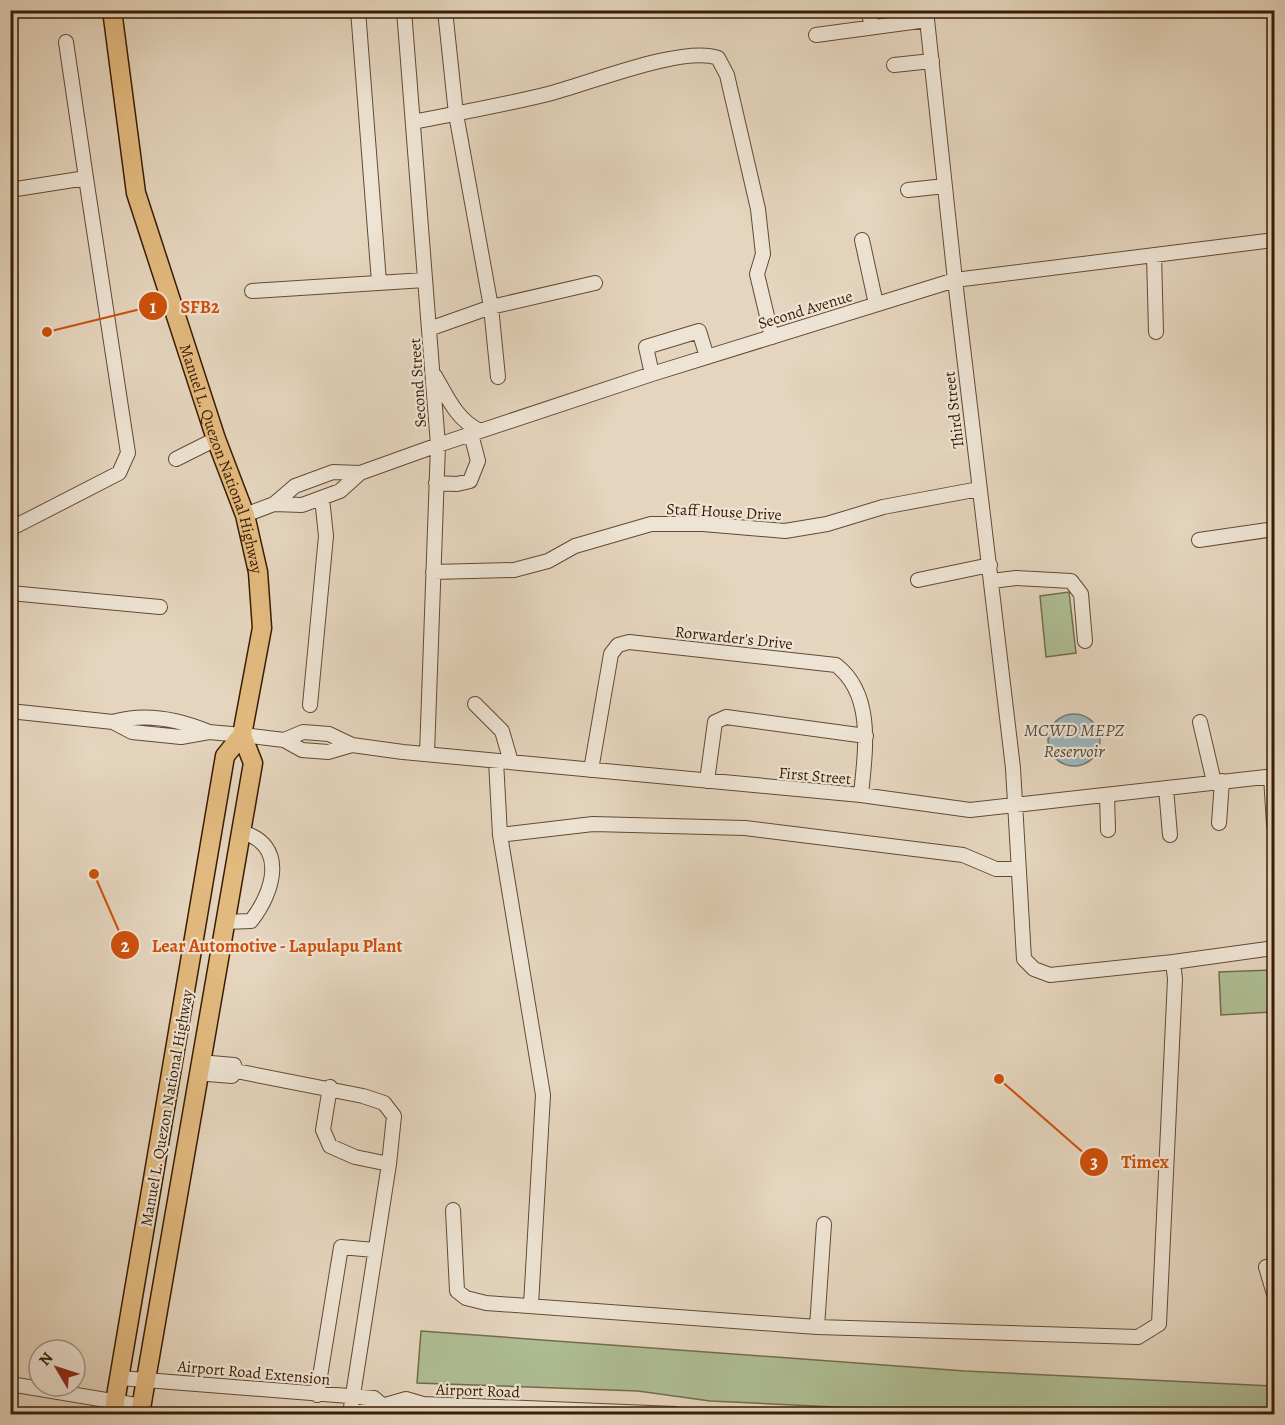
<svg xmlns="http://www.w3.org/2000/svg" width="1285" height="1425" viewBox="0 0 1285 1425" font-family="Alegreya,serif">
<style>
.green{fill:#afbe95;stroke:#746d4c;stroke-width:1.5}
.water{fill:#9bb6bd;stroke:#747872;stroke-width:1.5}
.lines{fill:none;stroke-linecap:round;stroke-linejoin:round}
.minor-casing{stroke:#644a31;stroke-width:16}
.major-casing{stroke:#391c02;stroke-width:21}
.minor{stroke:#eee4d5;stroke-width:14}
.major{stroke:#e2ba7f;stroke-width:18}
.labels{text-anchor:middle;stroke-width:4.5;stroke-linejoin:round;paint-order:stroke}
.street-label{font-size:16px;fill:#391c02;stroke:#eee4d5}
.water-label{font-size:18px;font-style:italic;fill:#564a3a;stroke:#eee4d5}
.leader{fill:none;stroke:#ce500a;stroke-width:2}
.callout-dot{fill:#ce500a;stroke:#eee4d5;stroke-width:2}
.mark-label{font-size:18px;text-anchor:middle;font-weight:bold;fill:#fff}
.callout-label{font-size:18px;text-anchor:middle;font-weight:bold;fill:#ce500a;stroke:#eee4d5;stroke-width:4.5;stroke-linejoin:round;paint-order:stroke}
</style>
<rect width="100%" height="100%" fill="#e5d5be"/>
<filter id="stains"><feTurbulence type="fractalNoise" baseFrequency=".00333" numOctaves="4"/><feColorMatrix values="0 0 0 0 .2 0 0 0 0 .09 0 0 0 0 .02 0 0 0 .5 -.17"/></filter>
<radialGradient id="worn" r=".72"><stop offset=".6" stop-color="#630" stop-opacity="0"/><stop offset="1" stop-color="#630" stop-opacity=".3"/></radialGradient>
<path class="green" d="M1069 592 1076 653 1046 657 1040 596Z
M1274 970V1012L1221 1015 1219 972Z
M421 1331 965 1371 1274 1386V1414L960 1413 710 1401 638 1391 417 1383Z"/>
<path class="water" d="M1048 740a26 26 0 1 1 52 0a26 26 0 1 1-52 0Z"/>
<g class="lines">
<defs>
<path id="minor" d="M358 10 379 282
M404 10 438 445 427 754
M445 10 456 114 491 307 498 377
M868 10 872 27
M816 35 927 20
M66 42 86 178
M894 65 932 61
M413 122C458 113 504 105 548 94 588 84 683 45 718 58L727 75 758 209 763 254 757 274 772 337
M10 190 86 178 128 453 119 473 10 529
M908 190 945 186
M862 240 876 304
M1154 255 1156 332
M252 291 425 280
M429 329 491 307 595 283
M652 374 646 347 699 331 707 357
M435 376C448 398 456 419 480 431
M176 459 216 439
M436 483 457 484 470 481 478 461 471 434
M274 504 302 505 340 491 360 473 438 445 652 374 955 280 1274 240
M10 510 13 528
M245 515 274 504 295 486 333 472 360 473
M1199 540 1274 529
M433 572 514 570 548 561 575 546 651 524H703L785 531 827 524 883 507 979 489
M918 580 990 565
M992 581 1016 578 1071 581 1081 594 1085 641
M10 593 160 607
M475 704 502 731 511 762
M310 705 326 536 322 498
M10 711 113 722 132 732 181 737 209 732 242 735
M113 722C146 712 178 719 209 732
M1200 722 1214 782
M243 735 284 740 302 750 328 752 352 745
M284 740 303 732 329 734 352 745 403 752 861 795 970 810 1274 776
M496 761 500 835 543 1095 531 1305
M591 770 611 654 618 645 629 642 836 665C875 695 865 752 861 795
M1271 776 1274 825
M707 781 715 722 726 717 866 736
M1166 788 1170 835
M1107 795 1108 830
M1219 823 1222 781
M500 835 593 824 745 828 963 855 996 869H1018
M225 922 251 921C274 892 288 844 241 832
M1173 962 1274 948
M201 1068H207L211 1063 234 1065 236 1071
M207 1068 208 1074 232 1076 236 1071 363 1096 384 1103 394 1116 389 1164 350 1414
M330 1087 323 1130 330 1146 355 1157 389 1164
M453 1210 457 1291 466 1298 486 1303 817 1327 1138 1337 1159 1324 1175 979 1173 962 1050 975 1034 969 1024 959 1013 768 955 280 926 10
M1266 1267 1274 1294
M817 1327 824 1224
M120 1378 374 1398 382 1405
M10 1384 142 1406
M317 1395 341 1247 374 1250
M354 1414 406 1399 423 1404 675 1414"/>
<g id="major">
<path id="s1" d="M112 10 136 193 216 439 245 515 258 572 262 628 242 735 225 756 113 1414"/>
<path d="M140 1414 253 763 242 735"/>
</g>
</defs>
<use href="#minor" class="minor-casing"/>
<use href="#major" class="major-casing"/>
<use href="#minor" class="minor"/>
<use href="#major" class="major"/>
</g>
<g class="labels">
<g class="street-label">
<text transform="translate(805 309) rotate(-17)" y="6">Second Avenue</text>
<text transform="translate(417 383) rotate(-94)" y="6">Second Street</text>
<text transform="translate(953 410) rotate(-97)" y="6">Third Street</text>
<text dy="6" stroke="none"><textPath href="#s1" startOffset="464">Manuel L. Quezon National Highway</textPath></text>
<text transform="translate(724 511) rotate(3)" y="6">Staff House Drive</text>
<text transform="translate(734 637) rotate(6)" y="6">Rorwarder's Drive</text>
<text transform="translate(815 775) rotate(5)" y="6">First Street</text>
<text transform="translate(166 1108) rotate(-80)" y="6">Manuel L. Quezon National Highway</text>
<text transform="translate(254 1372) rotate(5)" y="6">Airport Road Extension</text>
<text transform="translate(478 1390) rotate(2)" y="6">Airport Road</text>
</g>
<g class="water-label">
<text x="1074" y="736">MCWD MEPZ<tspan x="1074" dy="21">Reservoir</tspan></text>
</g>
</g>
<path class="leader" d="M47 332L153 306M94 874L125 945M999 1079L1094 1162"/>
<g class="callout-dot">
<circle cx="47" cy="332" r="6"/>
<circle cx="94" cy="874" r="6"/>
<circle cx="999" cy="1079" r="6"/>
<circle cx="153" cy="306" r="15"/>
<circle cx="125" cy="945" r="15"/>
<circle cx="1094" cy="1162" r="15"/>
</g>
<g class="mark-label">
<text x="153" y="313">1</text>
<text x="125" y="952">2</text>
<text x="1094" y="1168">3</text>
</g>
<g class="callout-label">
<text x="200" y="313">SFB2</text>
<text x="277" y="952">Lear Automotive - Lapulapu Plant</text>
<text x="1145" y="1168">Timex</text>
</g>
<rect width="1285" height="1425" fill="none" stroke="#e5d5be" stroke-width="36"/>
<rect x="12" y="12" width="1261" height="1401" fill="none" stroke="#391c02" stroke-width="3"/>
<rect x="18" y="18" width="1249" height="1389" fill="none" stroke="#391c02" stroke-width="1.5"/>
<g transform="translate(57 1368) rotate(309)"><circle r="28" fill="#eee4d5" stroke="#a69481" stroke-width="1.5"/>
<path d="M0-4.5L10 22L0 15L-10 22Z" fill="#8f2418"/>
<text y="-9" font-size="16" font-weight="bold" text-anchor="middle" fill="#391c02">N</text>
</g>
<rect width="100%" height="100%" filter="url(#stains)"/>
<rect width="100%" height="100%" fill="url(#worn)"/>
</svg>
